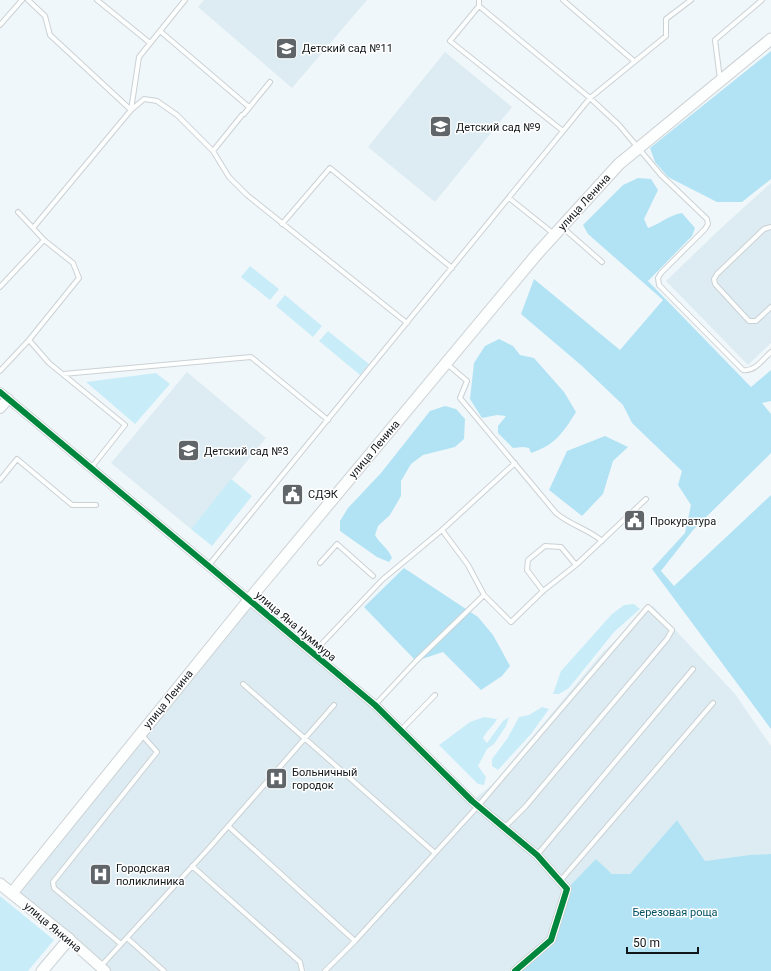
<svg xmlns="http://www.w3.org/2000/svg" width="771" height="971" viewBox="0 0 771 971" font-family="Roboto,sans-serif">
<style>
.built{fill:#dcecf2}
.green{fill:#c8edf9}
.forest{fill:#b1e3f4}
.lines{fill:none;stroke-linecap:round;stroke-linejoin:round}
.service-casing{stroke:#ccd1d4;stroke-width:6}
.minor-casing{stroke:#ccd1d4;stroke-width:10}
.tertiary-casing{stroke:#ccd1d4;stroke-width:12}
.secondary-casing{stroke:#ccd1d4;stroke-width:13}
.service{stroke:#fdfefe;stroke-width:4}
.minor{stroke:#fdfefe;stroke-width:8}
.tertiary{stroke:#fdfefe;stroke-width:10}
.secondary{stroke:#fdfefe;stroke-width:11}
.cycleway-casing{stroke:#fff;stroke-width:8}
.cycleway{stroke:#00873e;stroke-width:6}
.labels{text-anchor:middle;stroke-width:3;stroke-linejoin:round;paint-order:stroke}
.poi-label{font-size:11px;fill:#111719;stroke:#fff;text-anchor:start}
.street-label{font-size:11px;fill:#111719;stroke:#fff}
.park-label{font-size:11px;fill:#005064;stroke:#fff}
</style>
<rect width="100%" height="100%" fill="#f0f7fa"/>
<path class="built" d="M204 0H367L292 88 198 7Z
M445 52 512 107 435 202 368 147Z
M771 183V343L748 365 666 281 720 229Z
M187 372 266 438 191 529 111 463Z
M249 599 375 705 472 801 493 784 602 653 653 606 735 694 771 746V854L749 855 705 861 677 820 630 874H612L596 859 551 940 515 971H105L12 893Z"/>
<path class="green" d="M250 266 279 289 270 300 241 277Z
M285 295 322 326 313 337 276 306Z
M328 331 369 364 360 375 319 341Z
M156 373 170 384 135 424 86 382Z
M231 479 252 496 212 546 191 529Z
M634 604 640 609 614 632 569 688 559 694H553L561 671 612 614 624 605Z
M542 707 549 709 531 734 498 770 492 766V759L507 739 519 717 529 715Z
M484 717 497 719C493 727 487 730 483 738L487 743 503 721 509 717 506 726 494 744 487 749 478 766 486 777 484 785 478 784 439 745 470 722Z
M0 896 54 940 28 971H0Z"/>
<path class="forest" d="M771 51V179L742 202H717L668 177 655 162 650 148Z
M638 178 651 179 658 190 644 219 648 228C660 224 669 215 682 213L695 228 692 236 648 281 751 387 771 370V401L762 403 771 414V453L693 530 661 571 674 586 771 495V729L652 569 685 533 691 505 678 485 682 471 632 423 623 405 582 366 521 314 534 279 620 350 663 300 588 234 583 225 623 185Z
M499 339 513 346 520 355 534 358 564 392 576 412C563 433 555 445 531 453L529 448 523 447 513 448 498 433V426L506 416 497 415 482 418 470 399 474 363 485 346Z
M445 406 456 409 465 419 464 439 455 447 423 455 411 464 401 481V496L390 515 378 526 375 535C380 544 389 549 392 558L389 562 377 557 340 531V521L348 508 381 473 430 411Z
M605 436 628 447 613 461 603 494 582 516 549 490 567 451Z
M404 568 478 617 493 635 510 666 502 676 481 690 443 652 416 661 364 607Z
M677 820 705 861 749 855 771 854V971H515L551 940 567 889 596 859 612 874H630Z"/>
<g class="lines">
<defs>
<path id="service" d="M28 0 45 16 50 35 131 110
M97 0 150 43
M479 0V6L590 98 619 125 661 175 707 219 708 224 705 229 661 273 658 278 659 285 743 370C755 372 763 359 771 352
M563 0 634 61
M479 6 450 41 563 131
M0 25 22 0
M160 31 249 107
M720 79 715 40 762 0
M131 110 139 57 185 0
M244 114 270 82
M213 151 242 115
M509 198 554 234
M18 212 33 228
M282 224 330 168 452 268
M562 227 602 262
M771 227 764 229 717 274 714 279 715 284 749 321H756L771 307
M0 287 44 240
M29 340 49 363 125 425 91 468
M446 363 467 381 460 398 556 513C570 525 588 529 602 541
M0 371 29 340 79 278 73 263 44 240 33 228 131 110 144 99 157 101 177 115 213 151 229 177 247 195 407 323
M63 374 251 357 328 420
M0 480 17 459 72 505H96
M320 563 337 544 373 576
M209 565 590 98 666 36V19L691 0
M543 591 527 570 528 560 545 546 561 547 576 565
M484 595 511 622 543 591 576 565 646 499
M313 653 382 580 442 530 515 463
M243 684 435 853
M375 705 416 661 484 595 468 565 442 530
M401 730 435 695
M228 826 355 941
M537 855 693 669
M192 866 300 962 302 971
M561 880 713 703
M127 938 164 971
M121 944 54 888 53 882 157 752 141 734
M101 966 210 847 334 705
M325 971 355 941 478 806 648 607 672 630 667 639 525 807 504 828"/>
<path id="minor" d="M0 392 375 705 472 801 537 855 567 889 551 940 515 971"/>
<path id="tertiary" d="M0 408 8 399
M69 939 105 971"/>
<path id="secondary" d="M0 884 69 939 42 971
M12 893 257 590 537 254 619 164 771 39"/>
</defs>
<use href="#service" class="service-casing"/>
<use href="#minor" class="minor-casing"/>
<use href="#tertiary" class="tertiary-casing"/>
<use href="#secondary" class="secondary-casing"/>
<use href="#service" class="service"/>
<use href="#minor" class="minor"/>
<use href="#tertiary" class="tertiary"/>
<use href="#secondary" class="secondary"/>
<defs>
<path id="cycleway" d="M0 392 375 705 472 801 537 855 567 889 551 940 515 971"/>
</defs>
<use href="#cycleway" class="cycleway-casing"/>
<use href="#cycleway" class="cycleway"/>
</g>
<defs>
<symbol id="school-square" viewBox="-11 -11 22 22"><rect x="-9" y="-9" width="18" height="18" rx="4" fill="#5f6568" stroke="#fff"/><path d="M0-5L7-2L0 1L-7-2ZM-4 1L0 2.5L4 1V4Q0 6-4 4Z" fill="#fff"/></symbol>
<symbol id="civic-square" viewBox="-11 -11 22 22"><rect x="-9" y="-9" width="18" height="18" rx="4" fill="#5f6568" stroke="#fff"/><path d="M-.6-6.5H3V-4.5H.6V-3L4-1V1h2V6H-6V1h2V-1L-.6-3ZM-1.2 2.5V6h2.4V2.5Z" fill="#fff"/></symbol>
<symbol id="hospital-square" viewBox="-11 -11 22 22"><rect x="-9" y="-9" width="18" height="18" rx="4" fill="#5f6568" stroke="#fff"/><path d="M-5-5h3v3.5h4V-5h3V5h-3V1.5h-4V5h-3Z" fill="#fff"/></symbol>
</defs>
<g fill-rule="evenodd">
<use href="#school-square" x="274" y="36" width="25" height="25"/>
<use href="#school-square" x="428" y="114" width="25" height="25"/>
<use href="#school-square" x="176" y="438" width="25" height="25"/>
<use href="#civic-square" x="280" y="482" width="25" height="25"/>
<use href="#civic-square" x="622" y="508" width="25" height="25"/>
<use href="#hospital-square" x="264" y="766" width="25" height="25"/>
<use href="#hospital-square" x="88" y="862" width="25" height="25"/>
</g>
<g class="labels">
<g class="poi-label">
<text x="302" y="52">Детский сад №11</text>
<text x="456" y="131">Детский сад №9</text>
<text x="204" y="455">Детский сад №3</text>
<text x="308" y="498">СДЭК</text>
<text x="650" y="525">Прокуратура</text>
<text x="292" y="776">Больничный<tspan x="292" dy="13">городок</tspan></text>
<text x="116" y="872">Городская<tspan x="116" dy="13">поликлиника</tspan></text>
</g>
<g class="street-label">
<text transform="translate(584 202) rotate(-48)" y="4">улица Ленина</text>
<text transform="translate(374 449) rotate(-50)" y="4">улица Ленина</text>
<text transform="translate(296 626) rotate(40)" y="4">улица Яна Нуммура</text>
<text transform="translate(168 699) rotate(-51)" y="4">улица Ленина</text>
<text transform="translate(53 927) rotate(40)" y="4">улица Янкина</text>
</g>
<g class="park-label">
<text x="675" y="916">Березовая роща</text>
</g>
</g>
<path d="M627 947v6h71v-6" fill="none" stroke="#111719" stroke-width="2"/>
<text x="633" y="947" font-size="12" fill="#111719" stroke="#ffffff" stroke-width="3" paint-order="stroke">50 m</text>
</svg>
